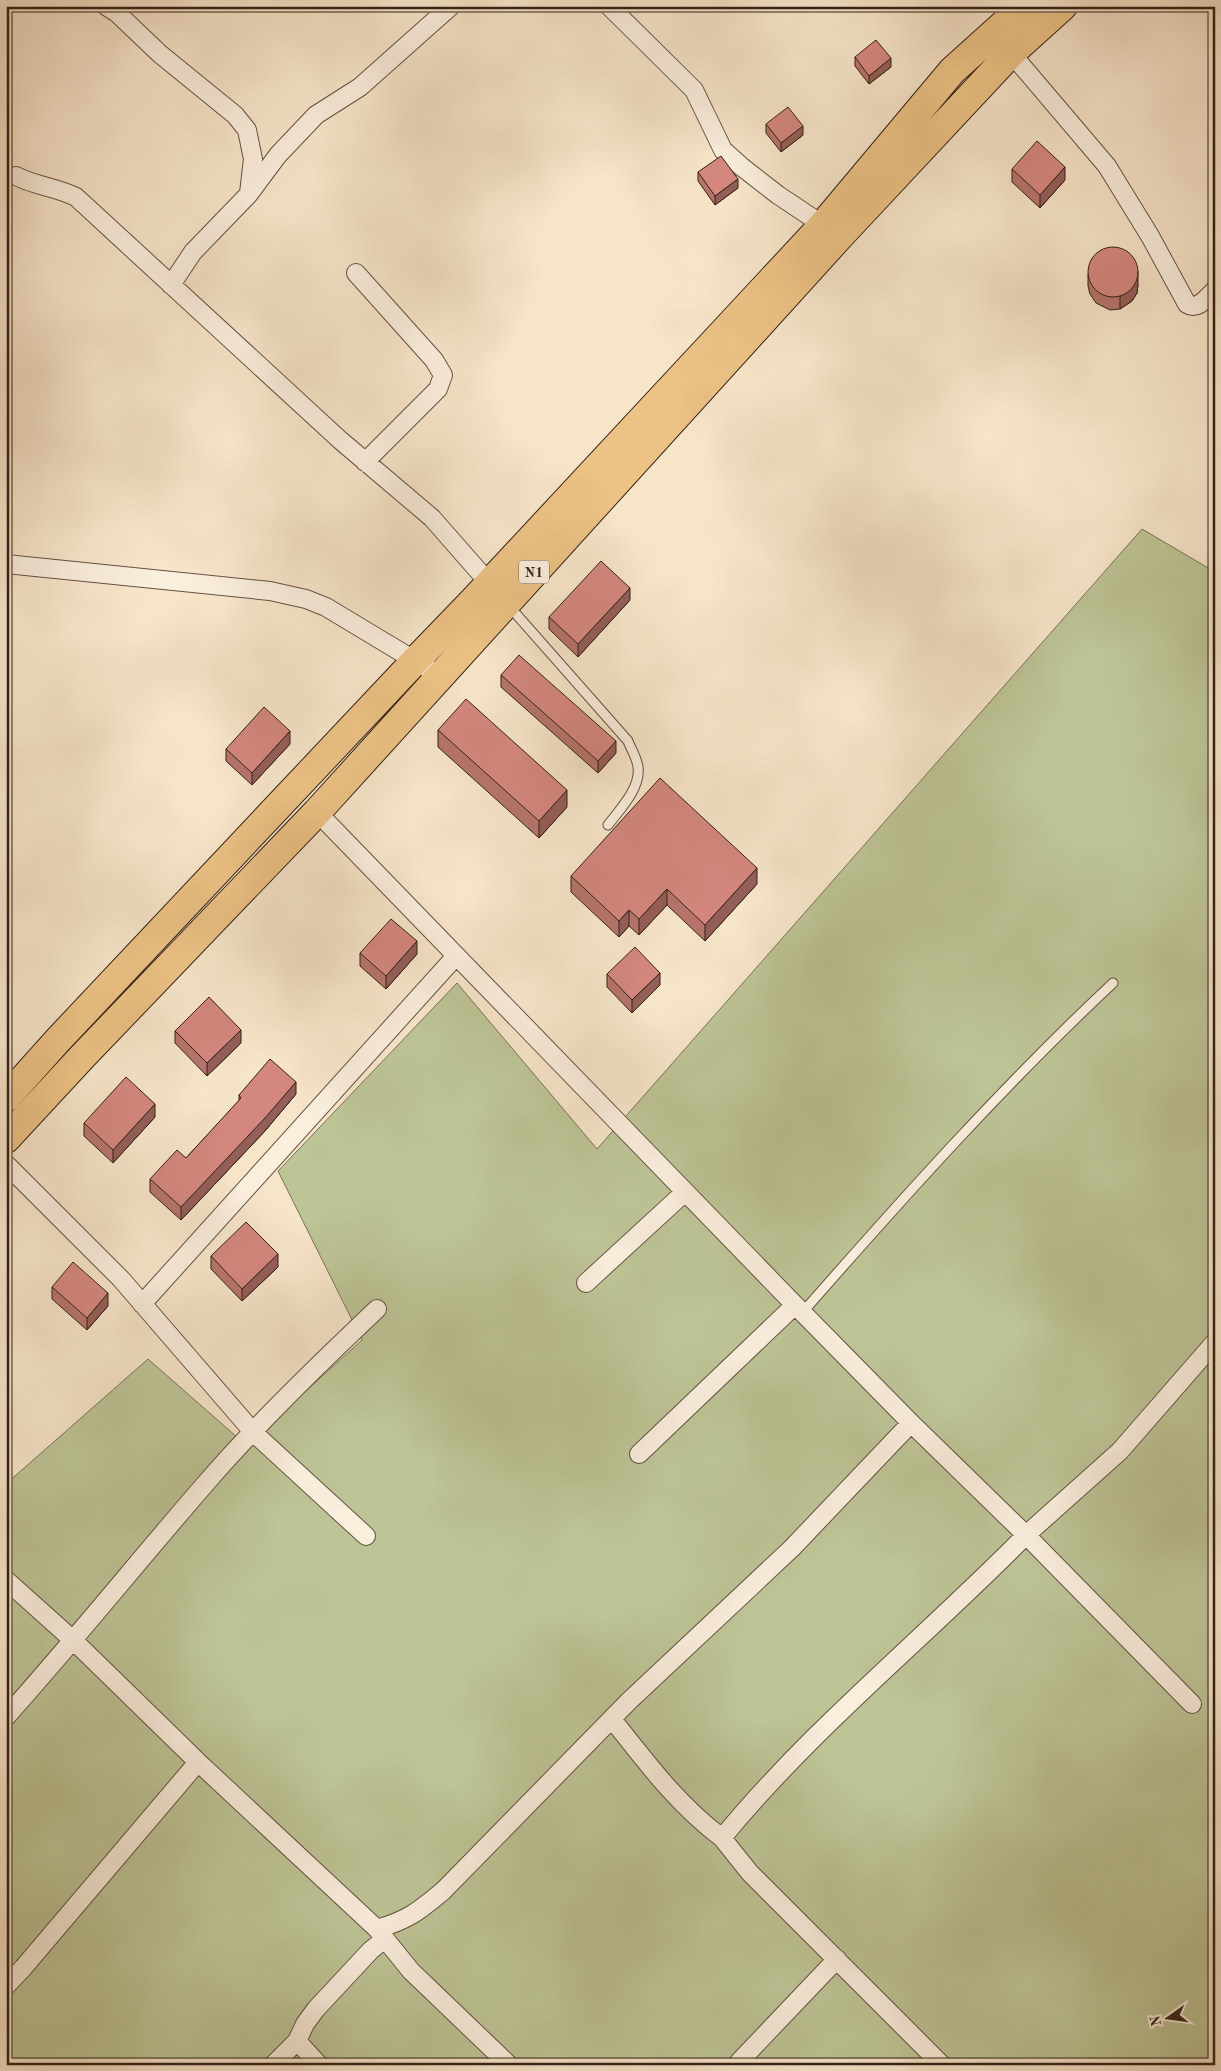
<svg xmlns="http://www.w3.org/2000/svg" width="1221" height="2071" viewBox="0 0 1221 2071" font-family="'Old Standard TT',serif">
<style>
.green{fill:#bdc496;stroke:#787256}
.lines{fill:none;stroke-linecap:round;stroke-linejoin:round}
.service-casing{stroke:#645243;stroke-width:11}
.minor-casing{stroke:#645243;stroke-width:20}
.trunk-casing{stroke:#332116;stroke-width:30}
.service{stroke:#faeedd;stroke-width:9}
.minor{stroke:#faeedd;stroke-width:18}
.trunk{stroke:#ecc285;stroke-width:28}
.wall{fill:#b6746d;stroke:#332116}
.shaded-wall{fill:#945e59;stroke:#332116}
.building{fill:#d4877f;stroke:#332116}
.labels{text-anchor:middle;stroke-width:4;stroke-linejoin:round;paint-order:stroke}
.shield{fill:#faeedd;stroke:#6f5e52;stroke-width:1}
.shield-label{font-size:14px;font-weight:bold;fill:#332116}
</style>
<rect width="100%" height="100%" fill="#f7e5ca"/>
<filter id="stains"><feTurbulence type="fractalNoise" baseFrequency=".004" numOctaves="4"/><feColorMatrix values="0 0 0 0 .2 0 0 0 0 .09 0 0 0 0 .02 0 0 0 .5 -.17"/></filter>
<radialGradient id="worn" r=".72"><stop offset=".6" stop-color="#630" stop-opacity="0"/><stop offset="1" stop-color="#630" stop-opacity=".3"/></radialGradient>
<path class="green" d="M1142 529 1215 572V2065H6V1484L148 1359 246 1445 362 1340 278 1171 457 983 597 1149Z"/>
<g class="lines">
<defs>
<path id="service" d="M509 606 628 741C631 749 637 758 638 767 641 788 620 809 608 825
M802 1313C902 1199 1003 1086 1113 983"/>
<path id="minor" d="M106 6 117 13 160 54 235 115 247 130 253 159 249 193
M609 6 694 90 723 150 742 167 778 195 823 225
M1011 53 1107 166 1150 236 1187 304C1198 311 1207 297 1215 290
M16 176C35 186 56 187 76 197L340 440 432 518 489 583
M356 273 434 360 443 375 438 389 365 462
M171 285 193 252 249 194 278 155 316 115 360 87 451 6
M6 564 270 591 306 599 326 607 439 675
M317 812 795 1305 911 1423 1026 1535C926 1637 813 1727 722 1838L750 1873 942 2065
M6 1164 121 1279 254 1433 366 1536
M586 1283 685 1192
M142 1304 456 956
M639 1454 795 1305
M6 1580 74 1641 198 1762 377 1929 411 1971 509 2065
M1192 1704 1026 1535 1120 1451 1215 1342
M6 1717C75 1640 139 1560 206 1483 259 1422 318 1365 377 1309
M612 1719C646 1762 678 1805 722 1838
M377 1929C408 1920 419 1911 443 1891L629 1701 792 1548 911 1423
M6 1986 23 1968 198 1762
M297 2041 319 2065
M273 2065 297 2041 305 2024 316 2009 371 1950 385 1939
M740 2065 739 2062 837 1959"/>
<path id="trunk" d="M6 1098 58 1040 416 660 474 600 823 225 952 71 1024 6
M6 1139 82 1057 317 812 839 237 1011 53 1063 6"/>
</defs>
<use href="#service" class="service-casing"/>
<use href="#minor" class="minor-casing"/>
<use href="#trunk" class="trunk-casing"/>
<use href="#service" class="service"/>
<use href="#minor" class="minor"/>
<use href="#trunk" class="trunk"/>
</g>
<path class="wall" d="M855 57 891 67 869 84 855 66Z
M766 124 803 135 781 152 766 133Z
M1012 169 1065 180 1040 208 1012 182Z
M698 172 738 188 715 205 698 181Z
M1088 274 1138 284 1137 293 1132 301 1120 309 1110 310 1096 303 1090 294 1088 286Z
M630 600 578 657 549 629V617Z
M501 675 616 753 598 773 501 687Z
M438 730 567 807 539 838 438 747Z
M290 744 252 785 226 761V749Z
M571 876 757 884 705 941 667 905 639 935 629 926 619 937 571 892Z
M360 953 417 954 386 989 360 966Z
M607 974 660 985 632 1013 607 987Z
M175 1031 241 1043 207 1076 175 1043Z
M296 1094 265 1131 181 1220 150 1192V1179L186 1158 239 1101V1095Z
M155 1117 113 1163 84 1136V1123Z
M211 1256 278 1267 242 1301 211 1269Z
M52 1287 108 1306 87 1330 52 1299Z"/>
<path class="shaded-wall" d="M923 6H928L923 10Z
M891 58V67L869 84V76Z
M803 126V135L781 152V143Z
M1065 167V180L1040 208V195Z
M738 179V188L715 205V196Z
M1138 271V284L1137 293 1132 301 1120 309V297Z
M630 588V600L578 657V644Z
M290 731V744L252 785V773Z
M616 741V753L598 773V761Z
M567 790V807L539 838V821Z
M757 868V884L705 941V925Z
M667 889V905L639 935V919Z
M629 910V926L619 937V921Z
M417 941V954L386 989V976Z
M660 973V985L632 1013V1000Z
M241 1030V1043L207 1076V1063Z
M296 1082V1094L265 1131 181 1220V1207Z
M155 1104V1117L113 1163V1150Z
M278 1254V1267L242 1301V1289Z
M108 1293V1306L87 1330V1318Z"/>
<path class="building" d="M876 40 891 58 869 76 855 57Z
M788 107 803 126 781 143 766 124Z
M1037 141 1065 167 1040 195 1012 169Z
M721 156 738 179 715 196 698 172Z
M1088 272a25 25 0 1 1 50 0a25 25 0 1 1-50 0Z
M601 561 630 588 578 644 549 617Z
M519 655 616 741 598 761 501 675Z
M466 699 567 790 539 821 438 730Z
M264 707 290 731 252 773 226 749Z
M660 778 757 868 705 925 667 889 639 919 629 910 619 921 571 876Z
M391 919 417 941 386 976 360 953Z
M635 947 660 973 632 1000 607 974Z
M209 997 241 1030 207 1063 175 1031Z
M270 1059 296 1082 265 1118 181 1207 150 1179 177 1150 186 1158 241 1098 239 1095Z
M126 1077 155 1104 113 1150 84 1123Z
M246 1222 278 1254 242 1289 211 1256Z
M73 1262 108 1293 87 1318 52 1287Z"/>
<g class="labels">
<rect class="shield" x="519" y="560.5" width="30" height="23" rx="4"/>
<g class="shield-label">
<text x="534" y="577">N1</text>
</g>
</g>
<rect width="1221" height="2071" fill="none" stroke="#f7e5ca" stroke-width="25"/>
<rect x="8" y="8" width="1206" height="2056" fill="none" stroke="#332116" stroke-width="2.5"/>
<rect x="12" y="12" width="1196" height="2046" fill="none" stroke="#332116"/>
<g transform="translate(1168 2018) rotate(256)" stroke="#faeedd" stroke-width="4" paint-order="stroke">
<path d="M0-4L9 19L0 12L-9 19Z" fill="#332116"/>
<text y="-8" font-size="14" font-weight="bold" text-anchor="middle" fill="#332116">N</text>
</g>
<rect width="100%" height="100%" filter="url(#stains)"/>
<rect width="100%" height="100%" fill="url(#worn)"/>
</svg>
